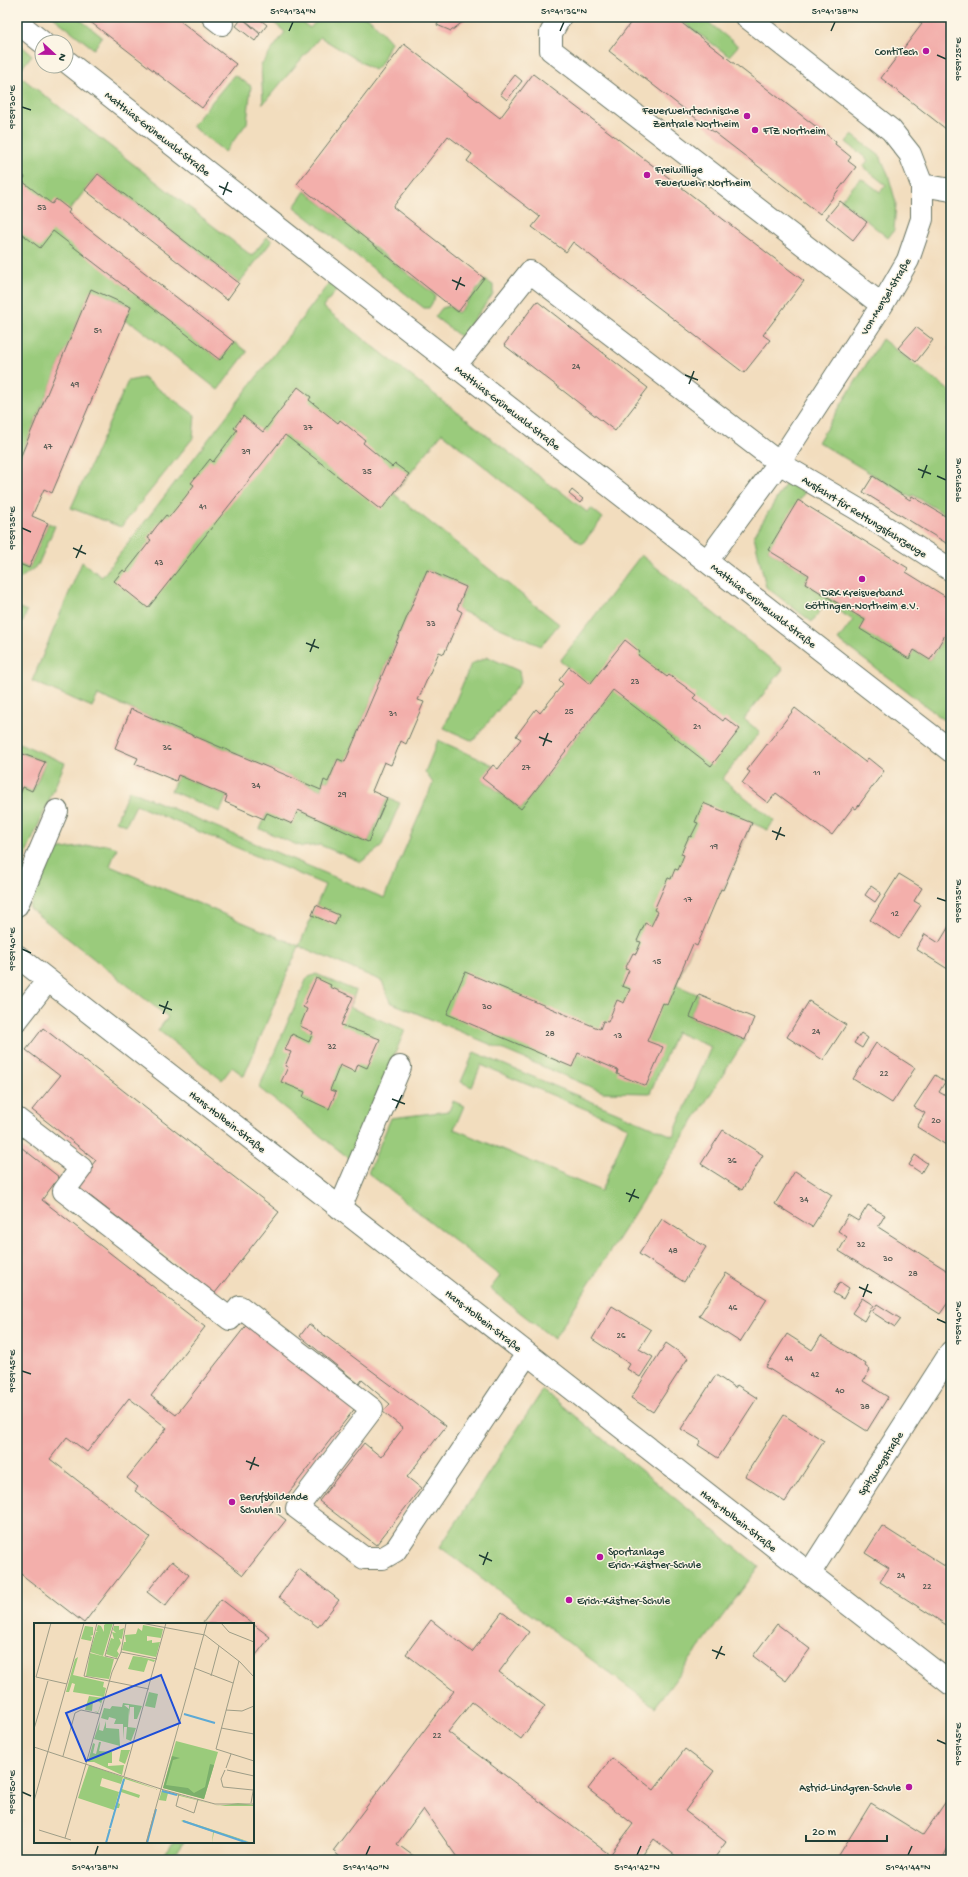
<svg xmlns="http://www.w3.org/2000/svg" width="968" height="1877" viewBox="0 0 968 1877" font-family="'Gochi Hand',sans-serif">
<style>
.green{fill:#9acb7b;stroke:#5c8458}
.building{fill:#f3afab}
.lines{fill:none;stroke-linecap:round;stroke-linejoin:round}
.minor-casing{stroke:#697564;stroke-width:24}
.minor{stroke:#fff;stroke-width:22}
.ticks{fill:none;stroke:#1f3d34;stroke-width:1.5}
.poi-dot{fill:#b5179e;stroke:#fcf5e5;stroke-width:1.5}
.labels{text-anchor:middle;stroke-width:3;stroke-linejoin:round;paint-order:stroke}
.number-label{font-size:9px;fill:#545a52}
.poi-label{font-size:11px;fill:#1f3d34;stroke:#fcf5e5;text-anchor:start}
.street-label{font-size:11px;fill:#1f3d34;stroke:#fcf5e5}
.inset-river{fill:none;stroke:#5ca9d5;stroke-width:2}
.inset-road{fill:none;stroke:#9e9d87;stroke-width:1}
.view{fill:#1d4ed8;fill-opacity:0.15;stroke:#1d4ed8;stroke-width:2}
.inset-edge{fill:none;stroke:#1f3d34;stroke-width:2}
.neatline{fill:none;stroke:#1f3d34;stroke-width:1.5}
.ticks-label{font-size:10px;text-anchor:middle;fill:#1f3d34}
</style>
<rect width="100%" height="100%" fill="#fcf5e5"/>
<filter id="ink" filterUnits="userSpaceOnUse"><feTurbulence type="fractalNoise" baseFrequency=".025" numOctaves="2"/><feDisplacementMap in="SourceGraphic" scale="8" xChannelSelector="R" yChannelSelector="G"/><feConvolveMatrix kernelMatrix="1 2 1 2 8 2 1 2 1" color-interpolation-filters="sRGB"/></filter>
<filter id="wash" filterUnits="userSpaceOnUse"><feTurbulence type="fractalNoise" baseFrequency=".012" numOctaves="4" result="noise"/><feDisplacementMap in="SourceGraphic" scale="16" xChannelSelector="R" yChannelSelector="G"/><feGaussianBlur stdDeviation="0.9" result="paint"/><feColorMatrix in="noise" values="0 0 0 0 0 0 0 0 0 0 0 0 0 0 0 0 0 1.4 0 .05"/><feComposite in="paint" operator="in"/></filter>
<g filter="url(#wash)">
<rect width="100%" height="100%" fill="#f2ddbe"/>
<path class="green" d="M53 17H77L102 37 94 49Z
M267 17H295L310 28 320 17H368L391 42 381 64 374 70 320 37 263 104 261 65 285 32Z
M676 17H702L738 46 729 56Z
M17 42 32 55 17 74 252 256 267 237 272 241 239 283 98 174 54 230 220 360 234 342 247 352 218 390 135 325 125 321 131 306 91 290 17 465Z
M234 75 251 86 247 123 225 152 192 126Z
M852 135 880 156 888 174 896 203 894 230 888 238 841 200 860 179 864 180 880 192 886 185 863 167 868 160 846 142Z
M305 191 367 239 366 241 435 295 434 300 429 308H424L294 207Z
M485 280 493 285V294L461 337 435 317 442 308 449 306 458 313Z
M330 282 338 288 323 307 554 488 555 487 587 512 591 508 603 518 582 544 442 433 394 494 559 624 541 646 457 609 466 587 427 570 345 762 338 759 328 782 324 780 321 790 98 695 92 707 32 681 82 562 102 577Z
M882 339 951 392V510L948 509 945 514 913 495 910 497 818 442Z
M143 378 195 415 193 438 121 527 71 508 128 381Z
M789 478 806 490 768 550 809 575 805 583 865 620 861 629 909 659 914 650 930 660 951 625V725L838 640 853 620 826 603 812 622 766 587 754 536Z
M48 523 55 526 38 565 17 581V563L29 568Z
M641 555 783 669 744 719 760 732 722 779 774 820 768 830 752 823 723 890 721 889 693 944 676 985 699 995 690 1017 745 1040 554 1339 490 1289 500 1276 368 1173 391 1118 449 1111 453 1101 464 1106 454 1129 601 1191 628 1127 481 1065 472 1087 461 1082 474 1052 673 1136 711 1047 676 1032 650 1093 603 1092 390 1002 382 981 299 946 244 1076 232 1067 222 1080 158 1030 168 1017 29 908 53 850 106 844 117 848 110 866 299 946 325 885 136 805 126 825 116 821 129 790 384 898 433 783 425 772 438 740 493 765 482 779 521 809 607 698 560 661Z
M17 607 27 611 23 622 17 620Z
M488 657 519 671 521 682 473 741 444 728 471 664Z
M17 742 65 763 17 875V793L20 794 23 787 33 791 45 762 17 752Z
M178 775 227 796 220 812 171 791Z
M387 798 400 803 381 847 361 862 320 845 302 847 260 829 267 813 298 810 368 842Z
M316 974 356 991 349 1007 405 1030 350 1159 259 1088 307 978Z
M543 1390 759 1567 655 1707 440 1547Z
M174 1842H184L170 1860H161Z"/>
<g id="blocks">
<path class="building" d="M84 17H175L236 64 202 108Z
M241 17H257L267 25 261 33Z
M436 17H469L451 31 437 25 439 21Z
M635 17H674L836 142 835 144 851 157 848 161 856 167 820 214 609 51Z
M913 17H951V133L881 78 922 24Z
M242 18 260 34 255 41 236 26Z
M404 44 500 118 533 74 804 281 763 335 770 340 744 373 573 242 566 252 532 227 540 217 467 161 472 154 448 136 393 207 484 278 458 312 297 184Z
M515 75 522 81 507 100 500 94Z
M17 171 25 177 22 181 52 204 56 199 70 210 68 213 234 342 220 360 53 231 40 248 17 230Z
M98 174 239 283 227 300 85 190Z
M840 201 867 222 853 240 826 218Z
M91 289 131 307 52 493 44 489 32 516 48 523 29 568 17 563V465Z
M537 301 648 388 615 431 504 345Z
M916 327 933 340 916 362 898 348Z
M951 343V353L947 349Z
M298 387 311 397 309 400 338 423 340 420 365 440 363 443 392 467 395 464 409 474 381 510 285 435 148 608 114 581 123 570 126 572 151 540 148 538 156 527 166 515 169 517 186 496 194 485 191 483 210 459 213 462 237 430 234 428 243 416 263 432Z
M873 476 910 500 912 496 945 516 948 511 951 513V546L863 492Z
M572 490 583 499 580 503 569 494Z
M798 500 908 568 906 572 951 600V625L930 660 914 650 909 659 860 629 865 620 805 583 809 575 768 550Z
M427 570 466 587 457 609 462 612 444 654 439 652 418 700 424 702 406 744 401 741 391 765 384 762 372 791 387 798 368 842 298 810 292 824 267 813 264 819 225 802 227 796 178 775 176 781 135 764 138 758 115 748 131 709 321 790 324 780 328 782 338 759 345 762Z
M625 640 640 652 638 655 667 677 669 675 683 685 696 695 693 698 714 714 723 721 725 718 740 729 711 766 613 690 521 809 482 778 493 765 498 769 521 739 516 736 536 709 540 713 552 698 563 684 559 680 569 667 590 684Z
M795 708 865 762 868 758 884 771 856 809 853 807 832 835 776 793 768 803 742 783 750 772 747 770Z
M17 752 45 762 32 791 23 787 20 794 17 793Z
M703 803 752 823 723 890 721 889 697 946 693 944 667 1005 663 1003 647 1041 663 1047 646 1086 617 1074 618 1070 578 1053 572 1067 447 1014 465 972 600 1029 603 1021 608 1022 617 1000 624 1003 630 989 622 986 629 970 625 969 633 953 636 954 641 942 637 941 645 923 651 926 658 912 654 910 668 878 671 879 675 869 678 870 684 855 681 854 689 836 691 837 698 823 695 822Z
M899 874 922 888 914 901 921 905 899 939 870 920Z
M871 886 881 893 875 902 865 895Z
M316 905 339 915 335 925 312 915Z
M951 923V971L916 949 925 934 939 943Z
M316 978 331 985 330 987 353 997 341 1025 380 1039 367 1068 358 1064 355 1072 340 1065 330 1090 336 1092 329 1109 303 1097 305 1092 281 1082 288 1067 285 1066 291 1052 285 1050 292 1034 309 1042 313 1032 300 1026 307 1009 303 1007Z
M699 995 754 1018 745 1040 690 1017Z
M809 1001 846 1025 823 1060 787 1037Z
M43 1028 279 1212 215 1293 76 1185 96 1160 32 1110 60 1076 26 1050Z
M861 1033 868 1038 862 1048 854 1043Z
M876 1043 915 1068 892 1103 853 1079Z
M935 1075 945 1082 939 1092 951 1099V1148L917 1127 925 1113 914 1107Z
M723 1130 763 1155 742 1190 701 1164Z
M17 1144 59 1177 42 1200 205 1327 151 1396 176 1415 248 1323 356 1407 284 1499 277 1494 267 1506 286 1520 243 1575 135 1491 138 1487 127 1478 167 1428 129 1398 87 1452 67 1437 50 1459 150 1537 84 1623 17 1571Z
M915 1155 927 1163 921 1173 909 1165Z
M795 1171 832 1195 812 1227 775 1204Z
M868 1205 885 1215 878 1227 951 1273V1298L940 1314 839 1251 847 1237 838 1231 848 1215 858 1221Z
M662 1219 706 1247 684 1282 639 1254Z
M726 1273 767 1299 740 1342 699 1316Z
M840 1282 849 1288 843 1299 833 1293Z
M862 1298 873 1305 864 1321 852 1313Z
M877 1304 901 1319 895 1327 872 1312Z
M612 1306 651 1330 639 1349 653 1357 640 1377 627 1369 630 1364 592 1339Z
M309 1324 446 1426 407 1477 421 1488 376 1545 319 1501 364 1443 381 1457 403 1428 383 1412 390 1404 362 1380 359 1384 300 1336Z
M787 1334 812 1350 821 1336 866 1364 865 1366 870 1370 863 1381 888 1397 867 1431 766 1367Z
M666 1343 688 1358 653 1412 631 1398Z
M716 1375 735 1388 737 1385 757 1398 718 1458 698 1445 701 1441 681 1429Z
M784 1415 824 1441 785 1502 745 1476Z
M882 1526 951 1570V1628L880 1582 889 1568 865 1553Z
M172 1561 189 1575 165 1606 147 1592Z
M299 1569 339 1600 318 1627 279 1597Z
M221 1599 253 1624H202Z
M502 1612 529 1632 499 1672 545 1706 521 1739 472 1702 448 1732 610 1855 633 1824 588 1789 612 1758 654 1790 685 1749 714 1771 685 1811 726 1842 713 1860H681L654 1839 639 1860H459L423 1809 397 1844 419 1860H344L333 1851 454 1691 406 1654 431 1620 472 1652Z
M253 1624 270 1637 253 1659Z
M777 1624 810 1649 786 1681 753 1656Z
M951 1794V1841L942 1860H836L871 1803 923 1835Z"/>
</g>
</g>
<g filter="url(#ink)">
<use href="#blocks" fill-opacity="0" stroke="#697564" stroke-width="1"/>
<g class="lines">
<defs>
<path id="minor" d="M213 17 222 24
M560 17 551 33V50L882 305
M17 22 42 42
M66 61 328 267 951 751
M922 185 951 190
M455 366 530 272 779 463 859 510 951 570
M707 561 779 463 882 305 908 260 922 219V185L910 154 891 130 747 17
M17 905 57 811
M17 956 951 1684
M17 1020 48 980
M17 1119 81 1168 64 1191 230 1319 240 1307 372 1409 297 1508 364 1558H383L395 1551 527 1354
M340 1208 400 1067
M809 1574 951 1352"/>
</defs>
<use href="#minor" class="minor-casing"/>
<use href="#minor" class="minor"/>
</g>
</g>
<path class="ticks" d="M289 31 293 22M560 31 564 22M831 31 835 22M937 55 946 59M22 107 31 110M219 186 232 192M223 195 228 182M452 280 465 286M456 290 461 277M685 375 698 380M689 384 694 371M918 469 931 474M937 476 946 480M922 478 927 465M22 528 31 532M73 548 86 554M76 558 82 545M306 643 319 648M310 652 315 639M539 737 552 742M543 746 548 733M772 831 785 836M776 840 781 827M937 898 946 901M22 949 31 953M159 1005 172 1010M163 1014 168 1001M392 1099 405 1104M396 1108 402 1095M626 1193 639 1198M629 1202 635 1189M859 1287 872 1293M863 1297 868 1284M937 1319 946 1323M22 1371 31 1374M246 1461 259 1466M250 1470 255 1457M479 1555 492 1561M483 1565 488 1552M712 1650 725 1655M716 1659 722 1646M937 1740 946 1744M22 1792 31 1796M95 1855 98 1846M366 1855 370 1846M637 1855 641 1846M908 1855 912 1846"/>
<g class="poi-dot">
<circle cx="926" cy="51" r="4"/>
<circle cx="747" cy="116" r="4"/>
<circle cx="755" cy="130" r="4"/>
<circle cx="647" cy="175" r="4"/>
<circle cx="862" cy="579" r="4"/>
<circle cx="232" cy="1502" r="4"/>
<circle cx="600" cy="1557" r="4"/>
<circle cx="569" cy="1600" r="4"/>
<circle cx="909" cy="1787" r="4"/>
</g>
<g class="labels">
<g class="number-label">
<text x="42" y="210">53</text>
<text x="98" y="333">51</text>
<text x="576" y="369">24</text>
<text x="75" y="387">49</text>
<text x="308" y="430">37</text>
<text x="48" y="449">47</text>
<text x="246" y="454">39</text>
<text x="367" y="474">35</text>
<text x="203" y="509">41</text>
<text x="159" y="565">43</text>
<text x="431" y="626">33</text>
<text x="635" y="684">23</text>
<text x="569" y="714">25</text>
<text x="393" y="716">31</text>
<text x="697" y="729">21</text>
<text x="167" y="750">36</text>
<text x="526" y="770">27</text>
<text x="817" y="775">11</text>
<text x="256" y="788">34</text>
<text x="342" y="797">29</text>
<text x="714" y="849">19</text>
<text x="688" y="902">17</text>
<text x="895" y="916">12</text>
<text x="657" y="964">15</text>
<text x="487" y="1009">30</text>
<text x="816" y="1034">24</text>
<text x="550" y="1036">28</text>
<text x="618" y="1038">13</text>
<text x="332" y="1049">32</text>
<text x="884" y="1076">22</text>
<text x="936" y="1123">20</text>
<text x="732" y="1163">36</text>
<text x="804" y="1202">34</text>
<text x="861" y="1247">32</text>
<text x="673" y="1253">48</text>
<text x="888" y="1261">30</text>
<text x="913" y="1276">28</text>
<text x="733" y="1310">46</text>
<text x="621" y="1338">26</text>
<text x="789" y="1361">44</text>
<text x="815" y="1377">42</text>
<text x="840" y="1393">40</text>
<text x="865" y="1409">38</text>
<text x="901" y="1578">24</text>
<text x="927" y="1589">22</text>
<text x="437" y="1738">22</text>
</g>
<g class="poi-label">
<text x="918" y="55" text-anchor="end">ContiTech</text>
<text x="739" y="114" text-anchor="end">Feuerwehrtechnische<tspan x="739" dy="13">Zentrale Northeim</tspan></text>
<text x="763" y="134">FTZ Northeim</text>
<text x="655" y="173">Freiwillige<tspan x="655" dy="13">Feuerwehr Northeim</tspan></text>
<text x="862" y="596" text-anchor="middle">DRK Kreisverband<tspan x="862" dy="13">Göttingen-Northeim e.V.</tspan></text>
<text x="240" y="1500">Berufsbildende<tspan x="240" dy="13">Schulen II</tspan></text>
<text x="608" y="1555">Sportanlage<tspan x="608" dy="13">Erich-Kästner-Schule</tspan></text>
<text x="577" y="1604">Erich-Kästner-Schule</text>
<text x="901" y="1791" text-anchor="end">Astrid-Lindgren-Schule</text>
</g>
<g class="street-label">
<text transform="translate(158 133) rotate(38)" y="4">Matthias-Grünewald-Straße</text>
<text transform="translate(885 296) rotate(-59)" y="4">Von-Menzel-Straße</text>
<text transform="translate(508 407) rotate(38)" y="4">Matthias-Grünewald-Straße</text>
<text transform="translate(865 516) rotate(32)" y="4">Ausfahrt für Rettungsfahrzeuge</text>
<text transform="translate(764 605) rotate(38)" y="4">Matthias-Grünewald-Straße</text>
<text transform="translate(228 1121) rotate(38)" y="4">Hans-Holbein-Straße</text>
<text transform="translate(484 1320) rotate(38)" y="4">Hans-Holbein-Straße</text>
<text transform="translate(880 1463) rotate(-57)" y="4">Spitzwegstraße</text>
<text transform="translate(739 1520) rotate(38)" y="4">Hans-Holbein-Straße</text>
</g>
</g>
<g transform="translate(34 1623)">
<rect width="220" height="220" fill="#f2ddbe"/>
<path d="M73 0H79L69 33 56 29 62 9 64 8H62L64 2 67 3 70 9V2ZM109 2 129 6 127 15 113 13V18L118 17V20L126 19 122 34 88 27 90 19H92L91 12 102 11 104 5 108 8ZM51 3 59 4V12L56 13 58 14 57 18 47 16ZM80 3H85V7L90 5 88 16 85 15 87 20 83 28 85 31 83 35 72 31 77 15 80 16 78 9 82 10 79 7ZM56 30 80 36 75 56 52 53ZM99 33 107 34 121 37 120 39 114 37 110 49 94 46ZM44 34 39 52 70 59 69 64 72 65 70 74 39 69 41 61 38 60 35 69H32L41 36ZM115 69 124 71 121 85 111 83ZM55 73 69 75 64 90 60 88 64 89 67 80 62 77 59 78 58 88 51 87ZM89 80 108 83 103 96H100V84H96L95 93V82H90L95 86 94 104 102 105 97 118 92 116 93 104H90L89 116V101H80L82 96 75 94 74 97 67 95 70 85 76 86 78 83 88 84ZM66 98 65 107 69 108 72 98V105L85 106 86 123 60 116ZM142 118 184 129 170 176 129 165ZM65 119H67L65 128 78 129V140H74V143L90 142 88 152 60 139H54L59 120 61 121 59 130 62 131ZM87 127H96L91 141 85 138ZM55 142 89 154 87 161 68 155 66 163 85 169 80 187 44 175ZM90 154 125 167 91 156 88 166 106 172 105 175 87 169 84 180 86 181 85 185H82L71 220ZM128 167 185 183 204 180 220 182V183H186L134 170 132 178 125 177 112 220ZM149 197 195 212 219 220 180 209 178 220 179 209 147 198Z" fill="#9acb7b"/>
<path d="M138 133 146 135 139 137 132 162 154 165 160 170 171 164 176 141 180 142 170 176 129 165Z" fill="#7baf6b"/>
<path class="inset-river" d="M150 91 181 100M128 168 143 172M149 198 214 220M76 205 90 156M72 220 76 206M113 220 122 186"/>
<path class="inset-road" d="M17 0 2 54 33 61M63 0 50 53 115 66M80 0 71 33 84 36M107 0 171 12 206 39 220 54M187 0 195 9 220 19M87 29 123 36M205 38 182 126 220 138M160 45 199 60M177 53 185 23M192 87 208 88 220 83M187 105 220 111M0 106 14 58M0 124 130 167 181 181H220M29 133 41 90 47 87 66 91M192 145 197 131M191 147 187 156 189 164 219 167M193 147 220 153M90 153 132 0M145 171 142 183 160 190 164 176M0 178 50 0M217 180 220 163M5 207 37 217M31 215 78 49 87 29 92 0M112 220 173 0"/>
<path class="view" d="M127 52 146 100 52 138 32 90Z"/>
<rect width="220" height="220" class="inset-edge"/>
</g>
<rect width="968" height="1877" fill="none" stroke="#fcf5e5" stroke-width="44"/>
<g transform="translate(54 54) rotate(112)"><circle r="19" fill="#fcf5e5" stroke="#a4ab9e"/>
<path d="M0-3L7 15L0 10L-7 15Z" fill="#b5179e"/>
<text y="-6" font-size="11" font-weight="bold" text-anchor="middle" fill="#1f3d34">N</text>
</g>
<path d="M806 1835v6h81v-6" fill="none" stroke="#1f3d34" stroke-width="2"/>
<text x="812" y="1835" font-size="12" fill="#1f3d34" stroke="#fcf5e5" stroke-width="3" paint-order="stroke">20 m</text>
<rect x="22" y="22" width="924" height="1833" class="neatline"/>
<g class="ticks-label">
<text x="293" y="14">51°41'34"N</text>
<text x="564" y="14">51°41'36"N</text>
<text x="835" y="14">51°41'38"N</text>
<text transform="translate(957 59) rotate(-90)" y="4">9°59'25"E</text>
<text transform="translate(11 107) rotate(-90)" y="4">9°59'30"E</text>
<text transform="translate(957 480) rotate(-90)" y="4">9°59'30"E</text>
<text transform="translate(11 528) rotate(-90)" y="4">9°59'35"E</text>
<text transform="translate(957 901) rotate(-90)" y="4">9°59'35"E</text>
<text transform="translate(11 949) rotate(-90)" y="4">9°59'40"E</text>
<text transform="translate(957 1323) rotate(-90)" y="4">9°59'40"E</text>
<text transform="translate(11 1371) rotate(-90)" y="4">9°59'45"E</text>
<text transform="translate(957 1744) rotate(-90)" y="4">9°59'45"E</text>
<text transform="translate(11 1792) rotate(-90)" y="4">9°59'50"E</text>
<text x="95" y="1870">51°41'38"N</text>
<text x="366" y="1870">51°41'40"N</text>
<text x="637" y="1870">51°41'42"N</text>
<text x="908" y="1870">51°41'44"N</text>
</g>
</svg>
